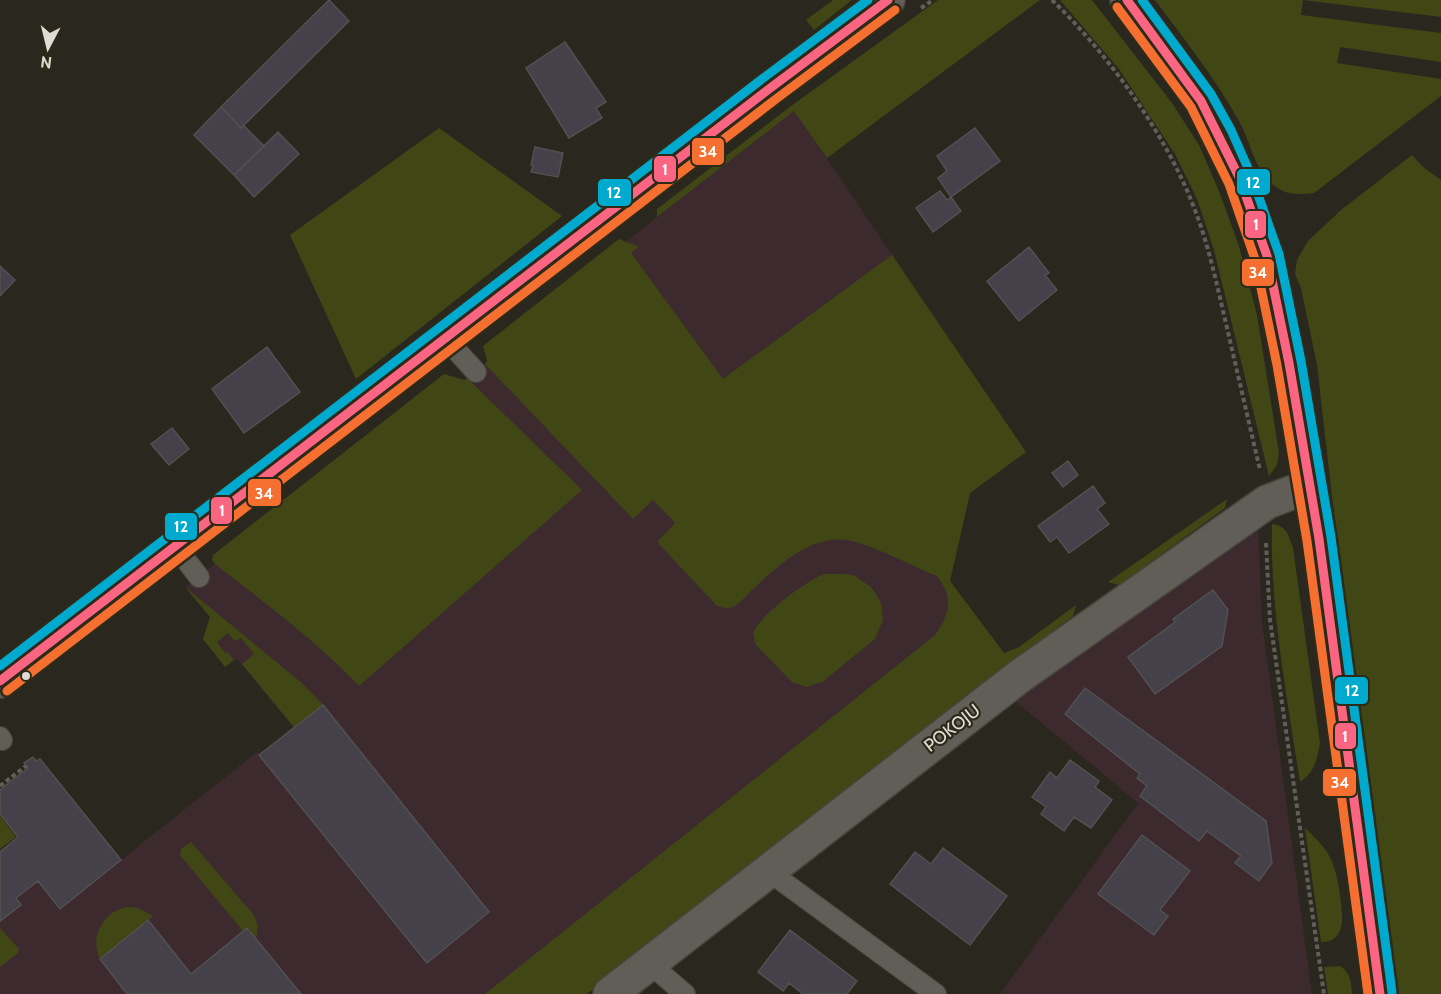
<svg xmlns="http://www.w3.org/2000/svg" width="1441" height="994" viewBox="0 0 1441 994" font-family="Cabin,sans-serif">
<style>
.commercial{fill:#3c2a2e}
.green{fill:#404715}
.building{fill:#44414a;stroke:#525150;stroke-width:1.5}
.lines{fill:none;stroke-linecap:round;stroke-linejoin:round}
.service-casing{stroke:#47453d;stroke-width:22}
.minor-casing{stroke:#47453d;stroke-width:36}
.tertiary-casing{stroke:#47453d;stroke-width:36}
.path{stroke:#615f59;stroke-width:4;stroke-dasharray:4.5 3;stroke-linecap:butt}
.service{stroke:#605e57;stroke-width:20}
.minor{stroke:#605e57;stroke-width:33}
.tertiary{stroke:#605e57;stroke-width:33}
.bus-1-casing{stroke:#2e2a1a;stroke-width:14}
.bus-2-casing{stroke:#2e2a1a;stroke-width:14}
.bus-3-casing{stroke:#2e2a1a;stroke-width:14}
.bus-1{stroke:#fa6682;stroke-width:9}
.bus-2{stroke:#f46f30;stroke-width:9}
.bus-3{stroke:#00a9ce;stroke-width:9}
.bus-dot{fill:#e0ded4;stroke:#2e2a1a;stroke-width:2}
.labels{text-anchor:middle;stroke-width:4.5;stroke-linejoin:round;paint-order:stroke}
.street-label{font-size:18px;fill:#e0ded4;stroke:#2e2a1a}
.line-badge{stroke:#2e2a1a;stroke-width:2}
.badge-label{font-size:16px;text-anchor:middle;font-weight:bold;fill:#fff}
</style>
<rect width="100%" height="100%" fill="#2a271e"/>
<path class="commercial" d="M794 110 1026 452 970 493 950 581 1004 653 569 994H0V852L18 837 0 814V790L27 768 24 763 33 757 36 761 40 759 121 860 257 752 260 755 293 727 237 659 225 667 203 639 210 617 185 587 453 378 464 380 467 378 487 362 485 352Z
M1258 525 1262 622 1312 994H1000L1138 803 1014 700Z"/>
<path class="green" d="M833 0H852L814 30 806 20Z
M938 0H1040L827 158 794 111 657 217V209L791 106Z
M1060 0H1092L1172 103 1199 145 1219 191 1239 246 1257 315 1279 453 1277 465 1269 476 1214 250 1197 199 1175 154 1119 69Z
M1155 0H1441V17L1303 0 1301 15 1441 33V62L1340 47 1337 63 1441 79V96L1314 193C1297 195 1284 195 1271 183 1254 168 1250 140 1239 121 1215 78 1184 39 1155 0Z
M439 128 562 216 356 379 290 235Z
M1412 155 1423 167 1441 180V994H1398L1332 496 1317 365 1301 288 1295 274 1297 260 1308 241 1341 210Z
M619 239 639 247 631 253 723 379 892 255 1026 452 970 493 950 581 1004 653 1019 647 1076 605 1073 616 948 711 587 994H485L935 635C950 613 954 598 937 576 912 566 871 544 847 540 809 535 777 567 752 590 747 595 741 602 735 606 729 609 723 608 717 606L657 542 675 523 653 500 633 519 485 364 487 361 483 346Z
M444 374 464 380 467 378 582 490 359 686C315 640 265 603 215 564L212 560 213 555Z
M1227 499 1225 508 1119 585 1108 582Z
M1272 524C1287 526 1288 534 1293 548L1320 743C1317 760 1315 772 1300 782 1287 696 1270 610 1272 524Z
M824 574H846L855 576 871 587 877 596 881 604 883 620 875 639 822 682 806 687 792 682 756 645 753 633C760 615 806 581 824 574Z
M185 587 303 684 323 705 294 727 242 664 254 654 241 638 235 641 228 633 217 642 226 654 228 652 234 660 225 667 203 639 210 617Z
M0 816 16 837 0 849Z
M1305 828C1316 838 1325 847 1332 861 1337 873 1345 915 1341 927 1339 937 1331 943 1321 942Z
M191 842 253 914C257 922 259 928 256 938L248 928 243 931 180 855 181 849Z
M127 907 138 908 153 916 100 959C89 937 104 911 127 907Z
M0 928 19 949 18 953 0 967Z
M1340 966C1351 973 1351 982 1352 994H1328L1324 967Z"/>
<path class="building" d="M329 0 349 21 241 128 221 107Z
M565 42 606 102 596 108 602 118 569 138 526 68Z
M221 107 241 128 244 126 264 146 234 175 194 135Z
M975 128 1000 161 951 197 938 178 947 171 937 156Z
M278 132 299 154 254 197 234 175Z
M535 147 563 153 558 177 531 172 533 166 531 165Z
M940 191 947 200 951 197 961 211 933 232 916 208Z
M1029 247 1049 273 1045 275 1057 290 1019 321 987 281Z
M0 266 15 280 0 296Z
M267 347 300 392 244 433 212 389Z
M172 428 189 449 169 465 151 444Z
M1068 461 1078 475 1063 487 1052 473Z
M1093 486 1105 503 1097 509 1109 524 1069 553 1057 537 1050 542 1038 526Z
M1213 590 1228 610 1222 646 1155 694 1128 657 1175 622 1173 619Z
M1085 688 1266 821 1272 863 1259 881 1235 863 1241 856 1207 831 1199 841 1140 796 1147 786 1137 778 1140 774 1065 714Z
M323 705 489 912 427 963 259 755Z
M33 757 36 761 40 759 121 860 60 909 38 881 16 898 21 905 0 921V852L18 837 0 814V790L28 768 24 763Z
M1070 760 1099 781 1095 787 1112 800 1091 828 1074 817 1064 831 1041 814 1046 807 1032 797 1050 772 1057 778Z
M1142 835 1190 871 1160 910 1168 916 1154 935 1098 894Z
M943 848 1007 896 970 945 890 884 915 852 931 864Z
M148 920 191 974 247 928 301 994H127L100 959Z
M790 930 857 981 847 994H803L789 983 783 991 758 972Z"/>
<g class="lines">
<defs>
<path id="service" d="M445 338 476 372
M175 546 199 577
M0 737 2 740
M767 870 936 994
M649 963 685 994"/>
<path id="minor" d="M610 994 1020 676 1267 502 1309 486"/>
<path id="tertiary" d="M1127 0 1201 101 1220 136 1240 179 1267 256 1289 363 1319 539 1380 994
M0 681 769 89 888 0"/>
</defs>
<use href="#service" class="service-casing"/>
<use href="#minor" class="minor-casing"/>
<use href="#tertiary" class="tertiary-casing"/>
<path class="path" d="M1052 0C1108 54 1165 133 1193 205 1209 245 1217 286 1227 328 1238 375 1249 423 1260 470
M921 8 933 0
M1266 543 1270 620 1324 994
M0 786 26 766"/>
<use href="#service" class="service"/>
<use href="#minor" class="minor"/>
<use href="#tertiary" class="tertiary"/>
<defs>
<path id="bus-1" d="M1127 0 1201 101 1240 179 1267 256 1289 363 1319 539 1380 994
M0 681 769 89 888 0"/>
<path id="bus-2" d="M1117 7 1191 107 1229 184 1255 259 1277 365 1307 541 1368 994
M7 691 776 99 895 10"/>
<path id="bus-3" d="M1142 0 1211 94 1231 130 1251 175 1279 254 1301 361 1331 537 1392 992
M0 666 762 79 868 0"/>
</defs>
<use href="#bus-1" class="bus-1-casing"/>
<use href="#bus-2" class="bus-2-casing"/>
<use href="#bus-3" class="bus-3-casing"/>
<use href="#bus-1" class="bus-1"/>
<use href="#bus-2" class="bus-2"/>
<use href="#bus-3" class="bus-3"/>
</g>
<circle class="bus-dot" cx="26" cy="676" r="5"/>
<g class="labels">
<g class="street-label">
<text transform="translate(952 728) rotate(-38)" y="6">POKOJU</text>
</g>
</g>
<g class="line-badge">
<rect x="691" y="137" width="34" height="29" rx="6" fill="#f46f30"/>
<rect x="653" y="155" width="24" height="28" rx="6" fill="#fa6682"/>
<rect x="1236" y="168" width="35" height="28" rx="6" fill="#00a9ce"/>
<rect x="597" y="178" width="35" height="29" rx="6" fill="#00a9ce"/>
<rect x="1244" y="210" width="23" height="29" rx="6" fill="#fa6682"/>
<rect x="1241" y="258" width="34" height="29" rx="6" fill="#f46f30"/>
<rect x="247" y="478" width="35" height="29" rx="6" fill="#f46f30"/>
<rect x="210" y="496" width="23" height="29" rx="6" fill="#fa6682"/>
<rect x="164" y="512" width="34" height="29" rx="6" fill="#00a9ce"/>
<rect x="1334" y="676" width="35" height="29" rx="6" fill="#00a9ce"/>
<rect x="1334" y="722" width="23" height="28" rx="6" fill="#fa6682"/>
<rect x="1322" y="768" width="35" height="29" rx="6" fill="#f46f30"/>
</g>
<g class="badge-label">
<text x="708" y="157">34</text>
<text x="665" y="175">1</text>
<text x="1253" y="188">12</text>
<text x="614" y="198">12</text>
<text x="1256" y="230">1</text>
<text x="1258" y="278">34</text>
<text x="264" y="499">34</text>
<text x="222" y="516">1</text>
<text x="181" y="532">12</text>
<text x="1352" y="696">12</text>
<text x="1345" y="742">1</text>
<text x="1340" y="788">34</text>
</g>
<g transform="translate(48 48) rotate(187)" stroke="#2e2a1a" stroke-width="4.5" paint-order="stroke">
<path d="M0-4.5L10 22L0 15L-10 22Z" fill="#e0ded4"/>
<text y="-9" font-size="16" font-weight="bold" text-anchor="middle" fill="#e0ded4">N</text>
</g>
</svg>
